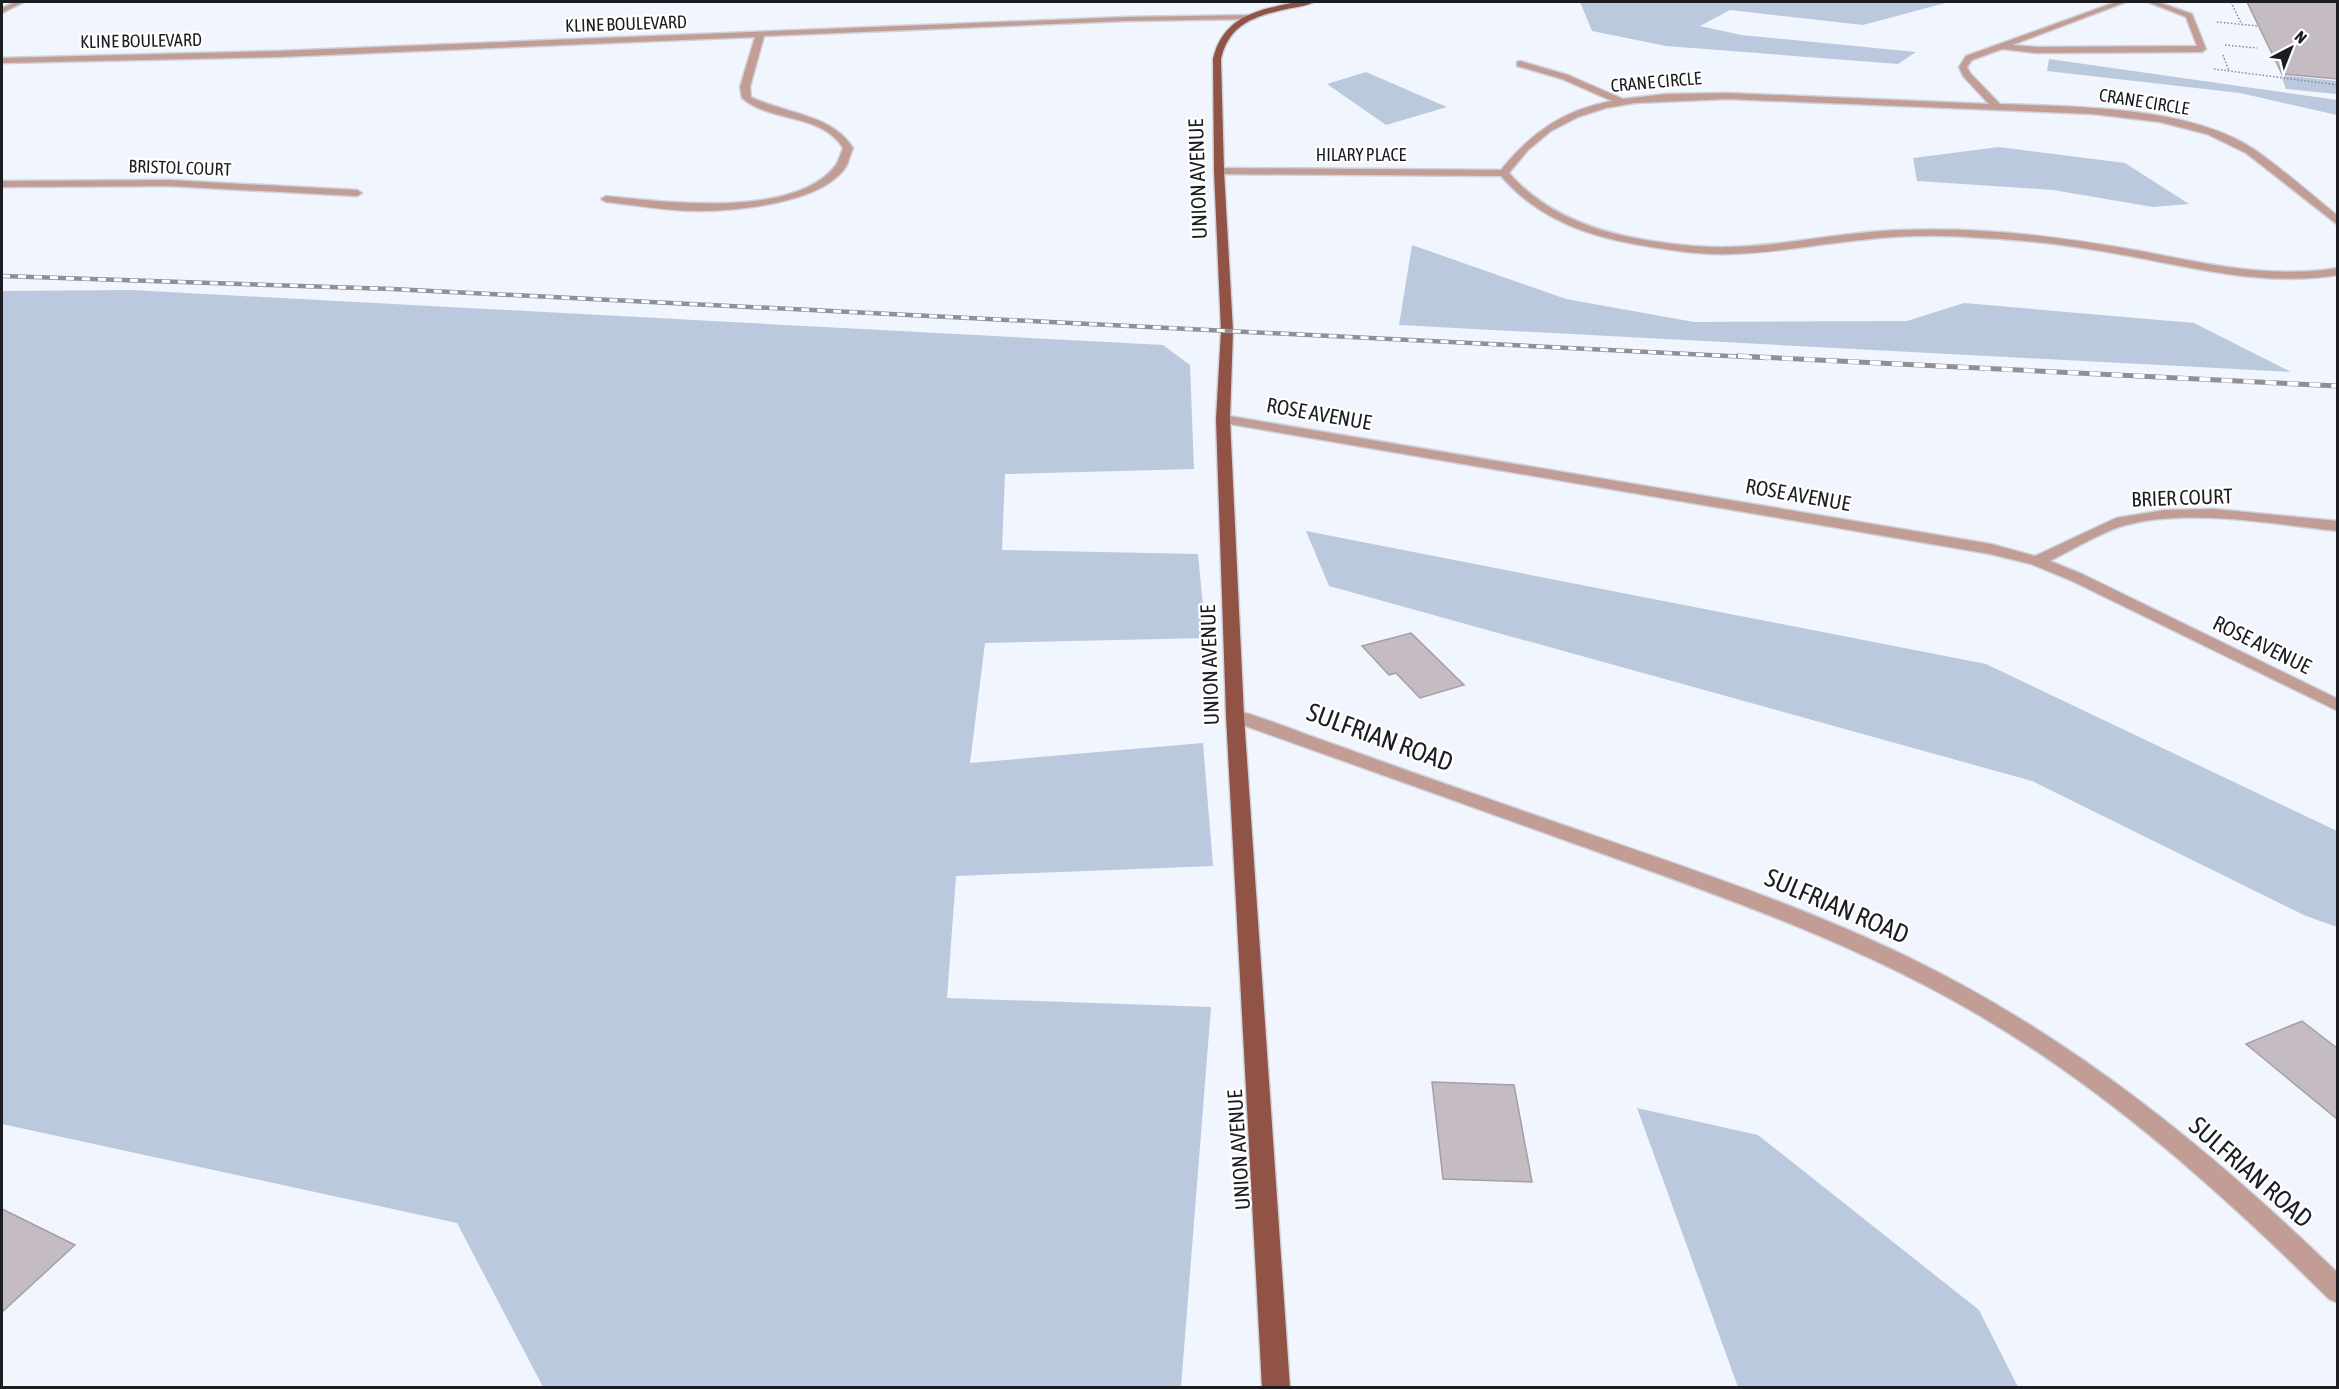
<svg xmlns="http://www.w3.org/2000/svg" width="2339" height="1389" viewBox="0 0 2339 1389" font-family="'Asap Condensed',sans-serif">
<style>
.green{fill:#bbc9df}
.building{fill:#c4bcc2;stroke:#a59ea3;stroke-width:1.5}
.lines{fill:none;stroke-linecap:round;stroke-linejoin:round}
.minor-casing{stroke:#cfd2da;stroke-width:3}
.major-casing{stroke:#cfd2da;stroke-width:3}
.path{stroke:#86898f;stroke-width:1.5;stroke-dasharray:1.5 2;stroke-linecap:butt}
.minor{fill:#c29d95;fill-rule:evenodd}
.major{fill:#915346;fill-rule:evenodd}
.rail-far1-casing{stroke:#8d9196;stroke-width:4.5}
.rail-casing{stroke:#8d9196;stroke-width:5}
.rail-far1{stroke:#fff;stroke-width:3;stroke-dasharray:8;stroke-linecap:butt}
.rail{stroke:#fff;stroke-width:4;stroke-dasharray:11;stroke-linecap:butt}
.labels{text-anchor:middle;stroke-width:4.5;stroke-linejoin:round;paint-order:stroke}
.far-street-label{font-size:18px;fill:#1b1d20;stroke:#fff}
.street-label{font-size:21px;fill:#1b1d20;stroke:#fff}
.near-street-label{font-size:26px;fill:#1b1d20;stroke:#fff}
</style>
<rect width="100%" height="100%" fill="#f1f5fd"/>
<path class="green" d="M1580 2H1949L1863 25 1730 10 1700 26 1741 35 1916 52 1898 64 1666 46 1592 31Z
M2049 59 2337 100V115L2240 93 2047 71Z
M1366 72 1447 107 1386 125 1327 84Z
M2281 75 2337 81V94L2286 89Z
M1999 147 2125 163 2189 204 2153 207 2053 190 1917 181 1913 158Z
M1412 245 1566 299 1694 322 1907 321 1964 303 2194 323 2291 372 1399 325Z
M131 290 1163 345 1190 365 1194 469 1005 474 1002 550 1198 554 1206 638 985 643 970 763 1203 743 1213 866 956 876 947 998 1211 1007 1181 1387H543L457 1223 2 1124V291Z
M1306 531 1986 664 2337 831V927L2306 916 2032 781 1329 586Z
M1637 1108 1758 1135 1979 1310 2018 1387H1738Z"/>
<path class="building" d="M2247 2H2337V79L2282 74Z
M1411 633 1464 685 1420 698 1396 673 1389 675 1362 646Z
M2302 1021 2337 1048V1119L2246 1044Z
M1432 1082 1514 1085 1532 1182 1443 1179Z
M2 1209 75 1245 2 1312Z"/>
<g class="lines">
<defs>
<path id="minor" d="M15 2H24L2 13V8Z
M2116 2H2126L2012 45 2037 47 2197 46 2186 17 2148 2H2158L2192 14 2206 49 2202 52 2037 53 2002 49 1972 60 1967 67 1970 73 2000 104C2076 107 2190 106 2255 150 2284 170 2310 194 2338 216V225L2246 153 2207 134 2160 122 2093 114 1728 99 1635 103 1606 108 1578 117 1551 131 1528 150 1509 173C1543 212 1590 230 1640 239 1669 244 1700 248 1730 247 1777 246 1823 236 1870 232 1907 229 1945 229 1983 231 2036 234 2088 242 2140 251 2207 264 2270 279 2338 268V275C2270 286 2207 271 2140 258 2088 248 2036 240 1983 238 1945 235 1907 235 1870 239 1823 243 1777 253 1730 254 1700 255 1669 250 1640 245 1586 236 1537 218 1501 176L1219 174 1214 171 1219 168 1501 170C1532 132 1564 110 1612 101L1562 79 1517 66V62L1520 61 1568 75 1623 99 1666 94 1728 93 1989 104 1963 76 1959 67 1966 56Z
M1252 15 1256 17 1255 19 1126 21 764 36 750 87 751 97C785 114 832 114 853 148 851 153 849 160 847 165 825 203 737 211 697 211 667 211 636 205 606 202L601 199 606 196C664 202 796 219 836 165 839 160 841 153 843 148 822 113 771 123 742 98L740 87 755 37 278 57 2 63V58L278 51 1126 17Z
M169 180 357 190 362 193 357 196 169 186 2 187V181Z
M1223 415 1991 544 2035 556 2116 518 2165 510 2214 509 2338 521V531C2273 524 2188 508 2126 525 2103 531 2072 550 2050 561L2082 574 2338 699V711L2070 580 2031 564 1990 554 1218 422 1216 419 1218 416Z
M1235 710C1269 719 1303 734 1336 745 1399 768 1463 790 1526 812 1656 858 1790 899 1914 960 2073 1038 2211 1150 2338 1273V1303L2329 1299C2220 1191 2104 1087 1970 1010 1852 942 1726 898 1598 852 1475 808 1352 764 1229 720L1226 716 1229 712Z"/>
<path id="major" d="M1296 2H1314C1307 6 1296 7 1287 9 1255 16 1229 24 1221 59L1224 171 1233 331 1230 419 1244 716 1290 1388H1262L1226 716 1216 419 1221 331 1214 171 1213 59C1223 16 1258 10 1296 2Z"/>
</defs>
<use href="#minor" class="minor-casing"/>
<use href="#major" class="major-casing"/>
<path class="path" d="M2231 2 2242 25
M2217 22 2259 26
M2225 45 2257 48
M2223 55 2229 71
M2214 69 2338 85"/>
<use href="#minor" class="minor"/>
<use href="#major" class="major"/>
<defs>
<path id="rail-far1" d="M2 276 392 289 1768 358"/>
<path id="rail" d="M1738 356 2338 386"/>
</defs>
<use href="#rail-far1" class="rail-far1-casing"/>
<use href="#rail" class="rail-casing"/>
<use href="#rail-far1" class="rail-far1"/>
<use href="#rail" class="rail"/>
</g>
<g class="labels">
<g class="far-street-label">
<text transform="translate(626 24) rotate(-2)" y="6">KLINE BOULEVARD</text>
<text transform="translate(141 41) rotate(-1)" y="6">KLINE BOULEVARD</text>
<text transform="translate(1656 82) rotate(-5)" y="6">CRANE CIRCLE</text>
<text transform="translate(2144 102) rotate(9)" y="6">CRANE CIRCLE</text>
<text x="1361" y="161">HILARY PLACE</text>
<text transform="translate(180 168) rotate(2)" y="6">BRISTOL COURT</text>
</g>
<g class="street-label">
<text transform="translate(1198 179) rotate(-92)" y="7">UNION AVENUE</text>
<text transform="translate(1319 414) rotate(10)" y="7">ROSE AVENUE</text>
<text transform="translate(1798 495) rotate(10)" y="7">ROSE AVENUE</text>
<text transform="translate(2182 498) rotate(-2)" y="7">BRIER COURT</text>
<text transform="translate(2262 645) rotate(26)" y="7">ROSE AVENUE</text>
<text transform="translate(1210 665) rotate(-92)" y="7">UNION AVENUE</text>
<text transform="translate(1239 1150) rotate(-94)" y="7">UNION AVENUE</text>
</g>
<g class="near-street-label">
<text transform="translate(1380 737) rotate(20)" y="9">SULFRIAN ROAD</text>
<text transform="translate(1837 906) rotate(23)" y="9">SULFRIAN ROAD</text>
<text transform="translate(2251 1172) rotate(41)" y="9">SULFRIAN ROAD</text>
</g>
</g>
<rect width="2339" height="1389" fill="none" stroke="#1b1d20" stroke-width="6"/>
<g transform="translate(2291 48) rotate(42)" stroke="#ffffff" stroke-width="4.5" paint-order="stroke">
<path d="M0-4.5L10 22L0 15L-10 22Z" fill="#1b1d20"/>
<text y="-9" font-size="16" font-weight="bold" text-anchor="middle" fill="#1b1d20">N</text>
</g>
</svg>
